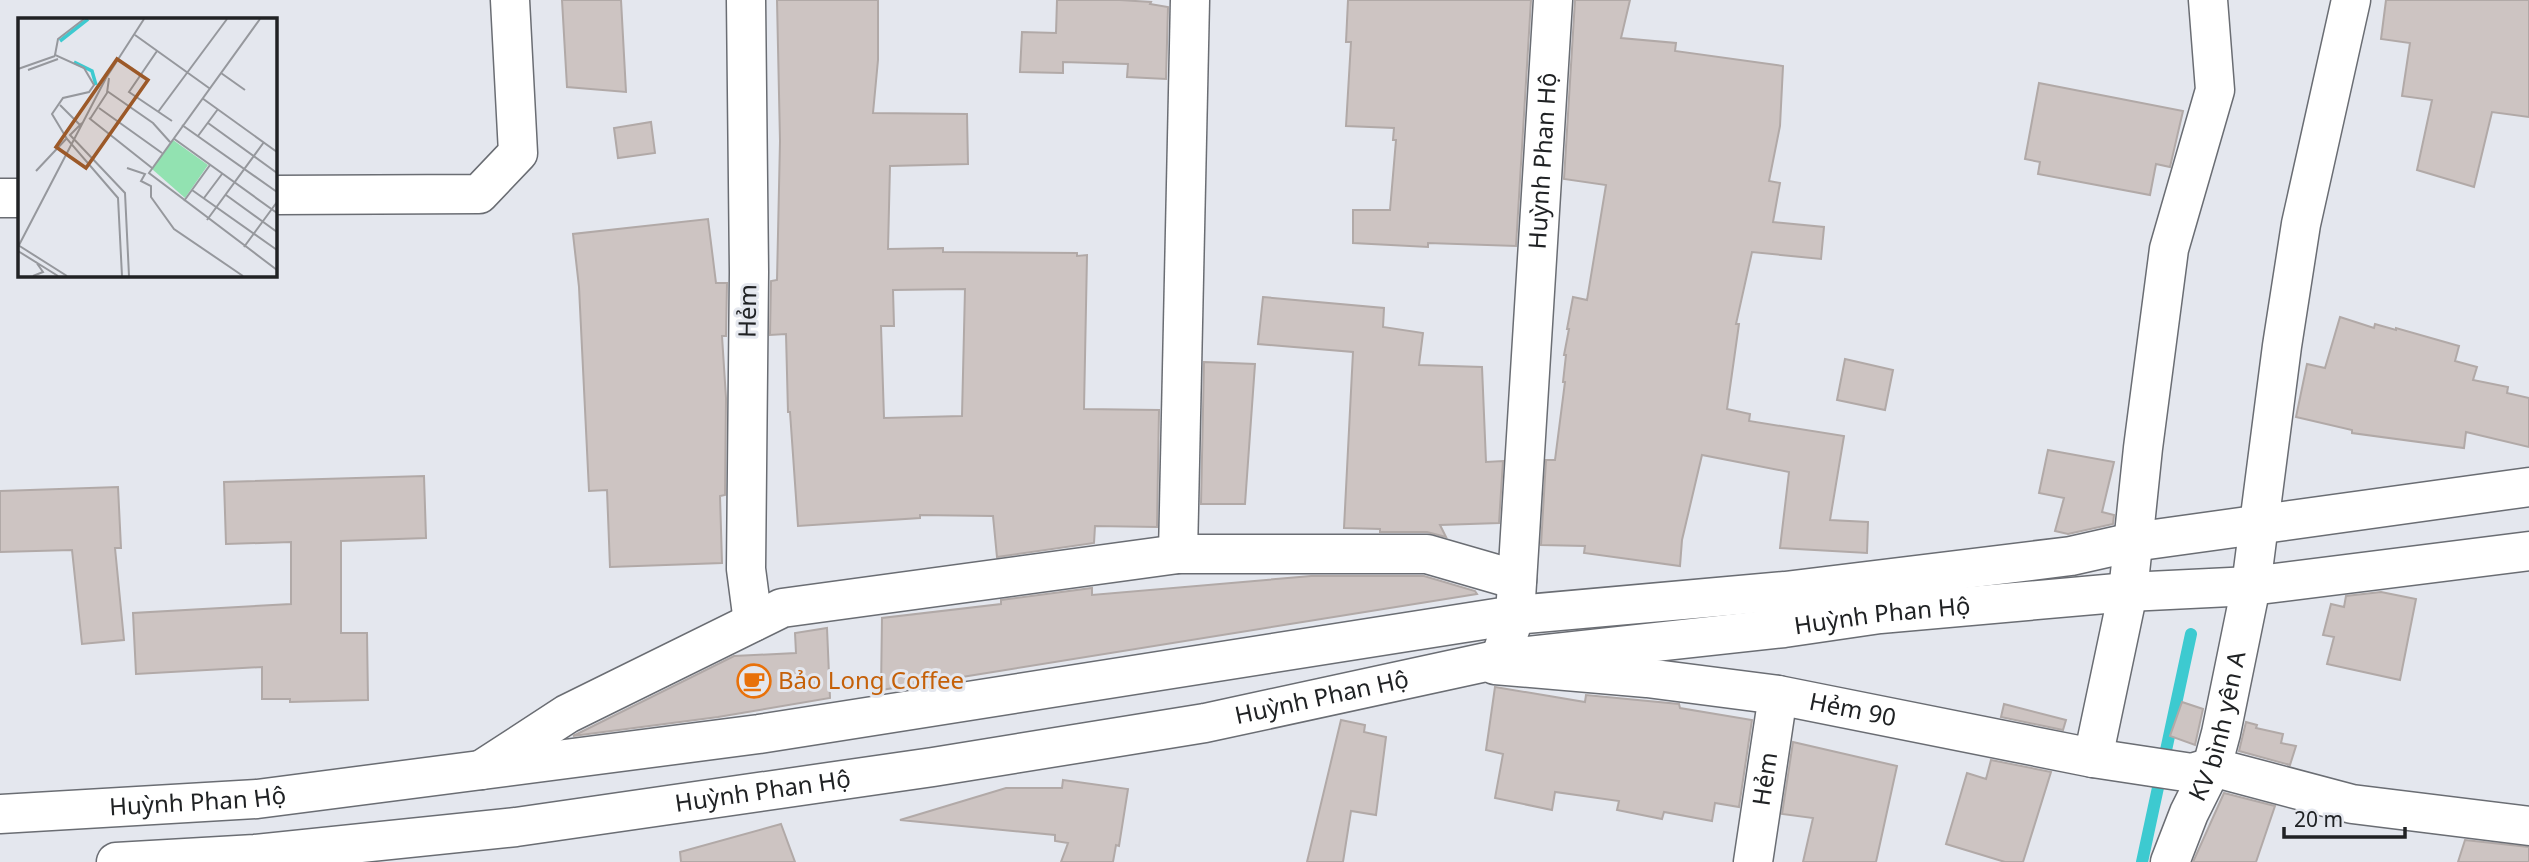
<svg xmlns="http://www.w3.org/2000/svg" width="2529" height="862" viewBox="0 0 2529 862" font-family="'Noto Sans',sans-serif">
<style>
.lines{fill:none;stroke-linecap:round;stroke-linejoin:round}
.stream{stroke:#3dcad0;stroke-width:12}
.building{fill:#cdc4c2;stroke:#b1a9a7;stroke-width:2;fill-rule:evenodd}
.street-casing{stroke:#6a6d73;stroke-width:41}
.secondary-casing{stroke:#6a6d73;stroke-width:41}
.street{stroke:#fff;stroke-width:38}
.secondary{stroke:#fff;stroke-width:38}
.labels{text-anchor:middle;stroke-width:6;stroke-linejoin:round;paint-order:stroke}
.street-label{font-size:24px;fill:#202224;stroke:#e4e7ee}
.food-label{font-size:24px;fill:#c56008;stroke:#e4e7ee;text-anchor:start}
.inset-river{fill:none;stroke:#3dcad0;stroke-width:3.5}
.inset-road{fill:none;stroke:#96989d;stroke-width:2}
.view{fill:#9c5928;fill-opacity:0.15;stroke:#9c5928;stroke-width:3.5}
.inset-edge{fill:none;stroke:#202224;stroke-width:3.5}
</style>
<rect width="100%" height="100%" fill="#e4e7ee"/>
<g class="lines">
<path class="stream" d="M2142 862 2191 634"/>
</g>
<path class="building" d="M562 0H621L626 92 567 87Z
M777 0H878V60L873 113 967 114 968 164 890 166 888 249 943 248V252L1077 253V256L1087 255 1084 409 1159 410 1157 527 1095 526 1094 543 997 557 993 516 920 515V518L798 526 790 412H788L786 334 770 335 771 281 777 280 780 141ZM965 289 962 416 884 418 881 326H894L893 290Z
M1057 0H1120L1151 2 1150 4 1168 7 1166 79 1127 77 1128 64 1063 62V73L1020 72 1022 32 1056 33Z
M1348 0H1531L1516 246 1428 243V247L1353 243V210H1390L1396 140H1393L1394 128 1346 126 1351 42H1346Z
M1575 0H1630L1621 38 1676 43 1675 51 1783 66 1780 126 1769 181 1780 183 1773 222 1824 227 1821 259 1752 252 1736 324H1739L1727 409 1750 414 1749 421 1844 436 1830 520 1868 522 1867 553 1780 548 1789 472 1702 455 1682 540 1680 566 1584 553 1585 546 1541 545 1546 460H1555L1565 382H1563L1566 355H1564L1569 329H1567L1573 297 1587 300 1606 185 1564 179Z
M2386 0H2529V117L2492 112 2474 187 2417 170 2432 100 2402 96 2410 43 2381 39Z
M2039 83 2183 111 2170 167 2156 164 2150 195 2038 174 2040 162 2025 159Z
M651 122 655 153 618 158 614 128Z
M708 219 716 283H727L726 336H722L726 398 725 495 720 496 722 563 610 567 607 490 589 491 579 287 573 234Z
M1263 297 1384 308 1383 327 1423 333 1419 365 1482 367 1486 462 1503 461 1499 523 1440 525 1446 537 1427 532H1380V529L1344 528 1353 352 1258 344Z
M2340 317 2374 328 2375 324 2396 330V328L2459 346 2455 361 2477 367 2473 380 2508 387 2507 393 2529 398V447L2466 432 2464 448 2352 433V430L2296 417 2307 364 2325 368Z
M1845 359 1893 370 1885 410 1837 400Z
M1204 362 1255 364 1245 504H1201Z
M2048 450 2114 462 2102 512 2114 515 2113 524 2068 534 2055 531 2064 498 2039 493Z
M424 476 426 538 341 541V633H367L368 700 290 702V699H262V667L136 674 133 613 291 604V542L226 544 224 482Z
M118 487 121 548H115L124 640 82 644 72 550 0 552V491Z
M1311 576H1424L1475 591 1477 594 881 690 882 618 1001 604V600L1092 588V595Z
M2381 592 2416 599 2400 680 2327 664 2334 637 2323 635 2331 604 2344 607 2346 596Z
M827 628 830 698 718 717 573 736 734 656 796 653 795 633Z
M1495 687 1585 702 1586 695 1679 704 1680 708 1752 720 1739 807 1715 803 1712 821 1664 812 1662 819 1617 810 1619 801 1555 792 1552 810 1495 798 1503 754 1486 750Z
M2182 702 2203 709 2195 745 2170 736Z
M2004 704 2066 720 2063 730 2001 717Z
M1341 720 1365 725 1364 732 1386 737 1376 815 1351 811 1343 862H1307Z
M2246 722 2257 725 2256 728 2283 734 2281 743 2296 746 2290 765 2239 751Z
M1793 742 1897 766 1876 862H1803L1813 818 1782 814Z
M1991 760 2051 772 2023 862H2005L1946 844 1967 773 1986 779Z
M1063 780 1128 789 1119 846 1116 845 1113 862H1061L1068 843 1055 841V835L900 820 1006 788H1062Z
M2224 793 2275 806 2256 862H2193Z
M781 824 795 862H681L680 852Z
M2465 840 2529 847V862H2458Z"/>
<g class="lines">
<defs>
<g id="street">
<path d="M746 0 749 272 746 569 753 622"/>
<path d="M275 195 479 194 518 153 510 0"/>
<path d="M0 198H19"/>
<path d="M1178 554 1190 0"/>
<path id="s1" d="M1515 615 1500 659 1495 665 1647 678 1778 695 2093 758 2128 592 2143 448 2169 249 2215 90 2208 0"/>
<path d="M2093 758 2192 773 2212 767 2352 804 2529 826"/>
<path d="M481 770 567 714 782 608 1178 554H1427L1517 580"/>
<path id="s2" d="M1753 862 1778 695"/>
<path id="s3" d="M2170 862 2189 813 2212 767 2221 733 2251 586 2282 346 2301 224 2351 0"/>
</g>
<g id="secondary">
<path id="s4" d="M1515 615 1553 0"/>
<path id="s5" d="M0 814 257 799 759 734 1515 615 1785 591 2071 556 2133 542 2529 487"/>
<path id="s6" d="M116 862 255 854 516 827 933 767 1205 723 1500 659 1784 628 1880 614 2128 592 2251 586 2529 551"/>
</g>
</defs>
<use href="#street" class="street-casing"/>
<use href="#secondary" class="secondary-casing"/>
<use href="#street" class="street"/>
<use href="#secondary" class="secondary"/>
</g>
<defs>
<symbol id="cafe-ring" viewBox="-11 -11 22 22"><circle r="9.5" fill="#e4e7ee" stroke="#e8710a" stroke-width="1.5"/><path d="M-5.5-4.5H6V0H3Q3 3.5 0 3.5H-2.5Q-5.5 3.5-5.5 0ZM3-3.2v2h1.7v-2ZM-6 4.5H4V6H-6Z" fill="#e8710a"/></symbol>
</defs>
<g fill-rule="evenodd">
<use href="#cafe-ring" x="735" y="662" width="38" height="38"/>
</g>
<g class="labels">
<g class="street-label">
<text dy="8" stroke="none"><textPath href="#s4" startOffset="455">Huỳnh Phan Hộ</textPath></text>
<text transform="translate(748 311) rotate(-89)" y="8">Hẻm</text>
<text dy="8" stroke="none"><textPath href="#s6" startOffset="1785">Huỳnh Phan Hộ</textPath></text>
<text dy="8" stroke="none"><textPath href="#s6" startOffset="1218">Huỳnh Phan Hộ</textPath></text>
<text dy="8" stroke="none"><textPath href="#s1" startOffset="415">Hẻm 90</textPath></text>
<text dy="8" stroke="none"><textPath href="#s3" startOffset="145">KV bình yên A</textPath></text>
<text dy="8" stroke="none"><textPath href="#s2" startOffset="84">Hẻm</textPath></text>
<text dy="8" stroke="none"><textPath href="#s6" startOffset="651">Huỳnh Phan Hộ</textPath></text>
<text dy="8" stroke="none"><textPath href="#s5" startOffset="198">Huỳnh Phan Hộ</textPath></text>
</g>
<g class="food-label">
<text x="778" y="689">Bảo Long Coffee</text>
</g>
</g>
<g transform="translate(18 18)">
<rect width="259" height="259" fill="#e4e7ee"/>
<path d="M155 122 190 147 167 180 134 151Z" fill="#92e2b1"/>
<path class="inset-river" d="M42 23 70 1M56 44 74 53 78 67"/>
<path class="inset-road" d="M66 1 40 21 37 37 66 50 76 67 71 74 45 80 34 96 49 121 100 180 104 258M242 1 131 155 259 252M117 17 191 70M139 33 111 74 154 103M0 51 37 38M10 52 40 41M203 55 227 72M89 73 135 105 152 124M184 80 259 134M42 87 62 107M81 90 144 135M140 94 209 1M71 100 134 150M72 101 89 75 91 60M64 105 52 117 107 175 111 258M190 105 259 155M164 107 259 174M180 118 200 91M155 120 259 195M109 150 127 156 123 163 133 168V179L156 211 225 258M18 153 49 120M174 172 259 232M208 177 259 214M186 180 204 156M166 183 192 147M189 202 246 124M0 227 49 258M0 229 88 60 126 1M226 229 259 184M0 233 40 258M15 258 25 254 18 244"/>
<path class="view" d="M99 41 130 62 68 150 38 129Z"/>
<rect width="259" height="259" class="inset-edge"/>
</g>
<path d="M2284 827v10h121v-10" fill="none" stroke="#202224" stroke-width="3.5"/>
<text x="2294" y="827" font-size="21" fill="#202224" stroke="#e4e7ee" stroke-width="5" paint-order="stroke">20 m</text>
</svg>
